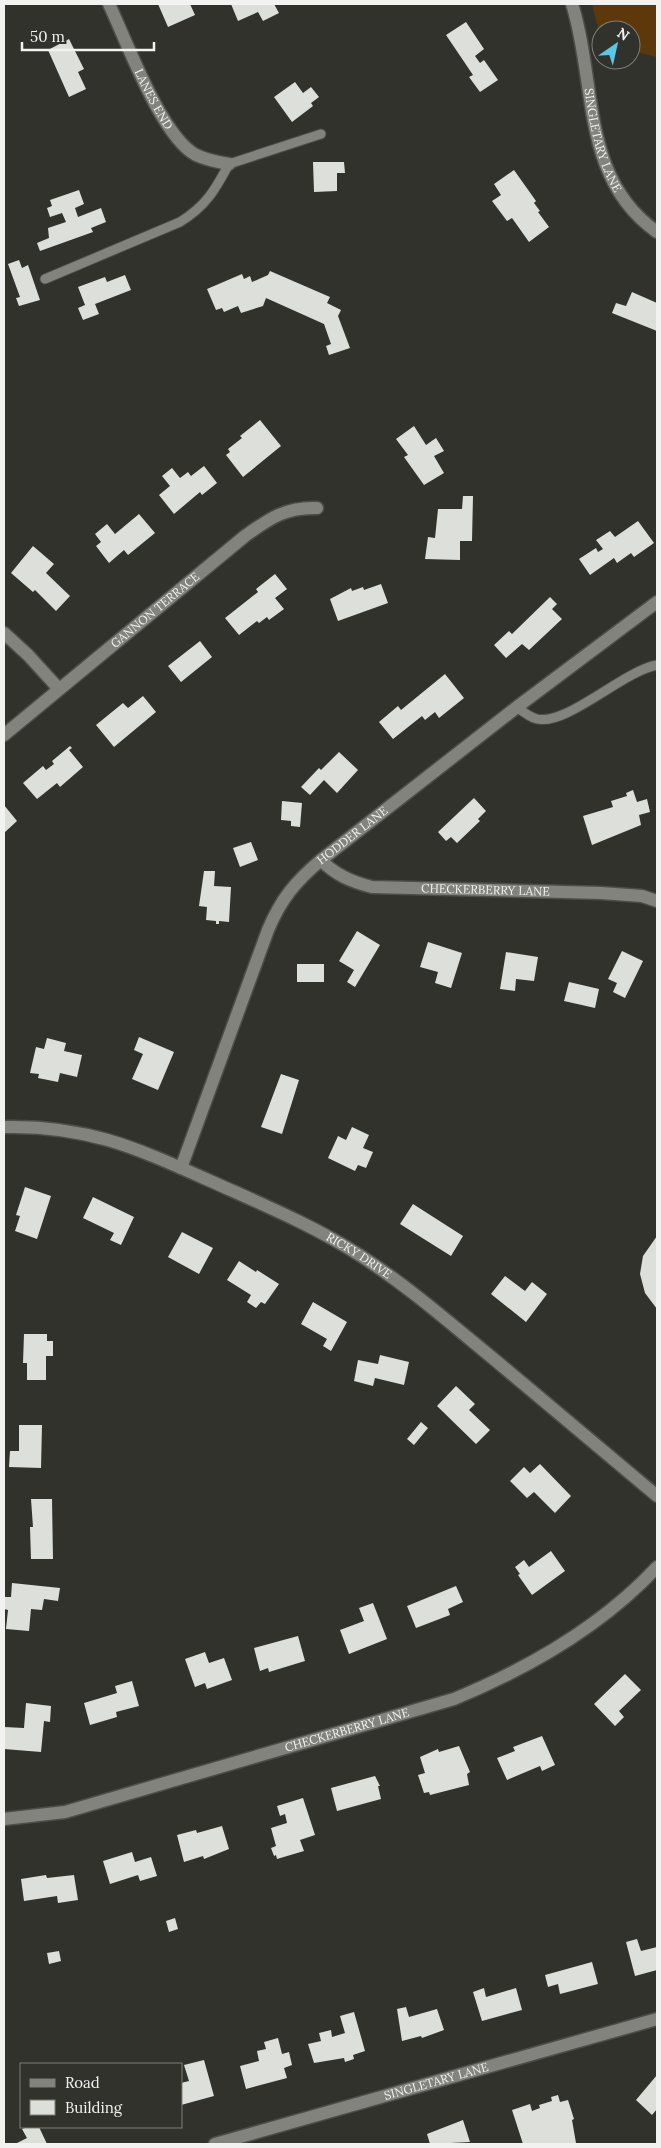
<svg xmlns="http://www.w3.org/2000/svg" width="661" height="2148" viewBox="0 0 661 2148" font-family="Lora,serif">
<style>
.green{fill:#5c380b}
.building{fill:#dcdfda}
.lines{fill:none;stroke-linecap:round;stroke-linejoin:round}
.lane-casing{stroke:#4d4e4a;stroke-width:11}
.street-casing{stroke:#4d4e4a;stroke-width:15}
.secondary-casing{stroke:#4d4e4a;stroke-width:15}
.lane{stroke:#83837e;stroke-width:9}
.street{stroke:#83837e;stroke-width:12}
.secondary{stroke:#83837e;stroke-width:12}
.labels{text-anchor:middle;stroke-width:5;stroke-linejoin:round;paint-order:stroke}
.street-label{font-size:12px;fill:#f2f2f0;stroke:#32322d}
</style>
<rect width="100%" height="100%" fill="#32322d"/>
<path class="green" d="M592 4H657V57L631 51V30H601V40Z"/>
<path class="building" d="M158 4H190L195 15 168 27Z
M231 4H274L279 13 263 21 258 12 238 21Z
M466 22 484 49 475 56 480 63 484 60 498 80 480 92 469 77 473 75 446 35Z
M69 39 84 69 78 72 86 89 69 97 48 50Z
M295 82 303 93 311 87 319 97 311 103 313 106 292 122 274 97Z
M313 162H344L345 173H337V191L314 192Z
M514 170 536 201 534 203 540 211 538 212 549 227 529 242 512 218 507 221 492 201 501 195 494 184Z
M79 190 84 204 75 208 78 217 101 208 106 222 91 228 93 232 40 251 37 243 49 238 48 228 66 222 62 213 50 217 47 208 52 206 50 200Z
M19 260 22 268 28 265 40 300 19 306 16 298 20 297 8 264Z
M270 271 330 297 327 303 341 310 338 316 350 348 329 355 326 346 331 344 324 324 266 298 263 306 241 313 238 306 224 312 222 308 216 310 207 289 242 274 244 279 250 276 252 282 268 275Z
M125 275 131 290 95 304 99 314 83 320 78 308 85 305 78 287 105 277 107 282Z
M632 292 657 303V331L612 313 616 303 626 306Z
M260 420 281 446 243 477 226 455 230 452 228 449 242 438 240 436Z
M414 426 426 445 436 438 444 451 434 456 444 473 424 485 404 457 408 455 396 439Z
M204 466 217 483 202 495 200 492 174 514 159 495 170 486 162 476 172 468 180 478 188 472 191 476Z
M463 496H473L472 541H460V560L425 559 428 537 435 538 438 509H462Z
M139 514 155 533 128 555 124 550 109 563 96 546 101 542 95 534 107 524 115 534Z
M638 521 654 543 634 557 631 553 617 563 614 558 590 575 579 559 596 548 598 552 603 549 596 540 610 531 615 537Z
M33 546 54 564 46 573 70 596 56 611 35 590 33 592 11 573Z
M275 574 287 589 275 598 284 609 269 620 267 617 259 623 257 621 239 635 225 618 258 592 256 589Z
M381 584 388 603 338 621 330 599 351 588 352 591 363 587 364 590Z
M550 597 557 604 552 609 562 619 529 650 522 644 506 658 494 645 509 631 512 634Z
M200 641 212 657 181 682 168 666Z
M445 674 464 698 439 718 435 712 425 720 422 716 393 739 379 722 398 706 401 710Z
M143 696 156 712 114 747 96 725 123 703 128 708Z
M70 746 72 748 69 750 83 767 60 787 57 783 37 799 23 783 43 766 46 770 54 764 52 761Z
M339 752 358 770 337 793 324 780 310 795 301 787 319 768 321 770Z
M633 790 637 802 647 799 650 812 639 815 641 825 592 845 583 816 613 807 611 801 627 796 626 793Z
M474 798 486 811 478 819 480 821 457 843 451 837 446 841 438 832Z
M282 801 302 803 300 827 291 826V821L281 820Z
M4 805 17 821 4 833Z
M251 842 258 860 240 867 233 848Z
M204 871H215L214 886 231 887 229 922 219 921V924H216V921L206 920 207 907 199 906Z
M357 931 380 945 355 987 347 982 354 970 339 961Z
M428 942 462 953 451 988 435 983 438 972 420 967Z
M622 951 643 961 625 998 613 992 617 983 608 979Z
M506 952 538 957 534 981 516 979 515 991 500 989Z
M297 964H324V982H297Z
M569 982 599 989 595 1008 564 1001Z
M139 1037 174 1052 158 1090 132 1079 143 1054 134 1050Z
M47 1038 66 1043 64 1051 82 1055 77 1077 60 1073 58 1082 38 1078 39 1074 30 1073 36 1047 44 1049Z
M281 1074 299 1080 282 1134 261 1127Z
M352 1127 369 1135 363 1148 373 1152 366 1168 358 1165 355 1171 328 1158 338 1136 346 1140Z
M25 1187 51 1196 37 1239 15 1231 20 1216 16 1215Z
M93 1197 134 1217 121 1245 110 1240 114 1233 83 1218Z
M413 1204 463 1236 451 1256 400 1224Z
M182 1232 213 1248 199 1274 168 1257Z
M657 1236V1309L645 1293 640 1274 643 1256Z
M239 1261 256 1272 257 1270 279 1284 265 1304 261 1302 256 1308 247 1302 251 1295 227 1280Z
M505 1276 525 1291 532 1282 547 1294 526 1322 491 1294Z
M313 1302 347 1322 331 1351 323 1346 327 1339 301 1324Z
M24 1334H47V1341H53V1356H46V1380H27V1363H23Z
M380 1355 409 1362 404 1385 375 1378 373 1386 354 1381 358 1360 378 1364Z
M456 1386 475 1404 469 1410 490 1430 476 1444 437 1406Z
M421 1422 428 1428 414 1445 407 1439Z
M19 1425H42L41 1468 9 1467 10 1451H19Z
M540 1464 571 1496 555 1513 534 1492 527 1498 510 1481 524 1467 530 1473Z
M31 1499H52L53 1559H31L30 1527H33Z
M551 1551 565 1571 532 1595 518 1575 520 1574 515 1567 524 1560 529 1567Z
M12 1583 60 1588 58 1601 44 1599 42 1610 31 1609 29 1631 6 1629 8 1610 4 1609 5 1597H11Z
M456 1586 463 1602 448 1609 450 1615 416 1628 407 1606Z
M373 1603 387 1639 349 1654 340 1630 364 1621 359 1608Z
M298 1636 305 1661 269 1672 268 1668 260 1671 254 1648Z
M205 1652 209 1663 224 1658 232 1680 207 1689 205 1683 195 1687 185 1659Z
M625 1674 641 1690 619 1711 624 1717 615 1726 594 1704Z
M132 1681 139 1706 116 1712 117 1717 90 1725 84 1703 117 1693 115 1686Z
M26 1703 51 1706 50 1722 44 1721 41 1752 4 1749V1727L24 1728Z
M542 1736 555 1765 542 1771 540 1766 507 1780 497 1758 515 1751 513 1747Z
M459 1746 470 1772 467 1774 469 1785 430 1795 429 1792 424 1793 418 1775 425 1773 420 1757 438 1749 439 1752Z
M375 1776 380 1786H378L381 1799 337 1811 331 1788Z
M303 1798 315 1835 300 1840 304 1851 277 1859 276 1855 274 1856 271 1848 276 1846 271 1828 287 1823 285 1814 280 1816 277 1806Z
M222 1826 229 1849 204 1859 203 1856 184 1862 177 1835 196 1830 197 1833Z
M132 1852 135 1862 151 1857 157 1876 140 1881 138 1875 110 1884 103 1861Z
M46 1875 47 1878 74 1875 78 1900 58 1903 57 1896 24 1901 21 1879Z
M175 1918 178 1929 169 1932 166 1921Z
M637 1939 641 1951 657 1947V1970L635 1976 626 1942Z
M59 1951 61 1961 49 1964 47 1953Z
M592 1962 598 1984 560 1994 558 1984 548 1987 545 1975Z
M484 1988 486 1997 516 1988 522 2010 482 2021 473 1992Z
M406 2007 409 2017 437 2009 444 2030 422 2038 421 2036 402 2041 397 2009Z
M354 2012 365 2051 353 2055 354 2059 345 2062 344 2058 314 2063 308 2044 321 2041 319 2033 331 2030 332 2037 345 2033 340 2016Z
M278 2038 282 2054 289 2052 292 2065 284 2068 287 2078 246 2089 240 2066 259 2061 257 2051 266 2049 264 2042Z
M204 2060 214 2096 181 2105V2083L189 2081 184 2065Z
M657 2075V2109L652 2115 636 2100Z
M558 2095 560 2102 568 2100 574 2119 572 2120 576 2143 523 2144 512 2110 530 2104 532 2111 540 2108 539 2105 552 2101 551 2097Z
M463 2120 470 2142 430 2144 427 2134Z
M27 2127H39L47 2144H15L27 2138 22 2129Z"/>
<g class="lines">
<defs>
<path id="lane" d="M45 279 180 222C206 206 215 190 229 164L321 134
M517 707C523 712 529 717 537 719 567 726 623 671 657 665"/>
<g id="street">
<path id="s1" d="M109 4C127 42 161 136 196 155 207 160 217 162 229 164"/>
<path d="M4 633 28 655 59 689"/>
<path id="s2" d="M4 735 245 536C270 518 286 507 317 508"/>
<path id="s3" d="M321 860C335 875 352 882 372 887L601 893 642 896 657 901"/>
<path id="s4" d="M4 1127C85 1125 134 1147 206 1179 259 1203 313 1225 361 1256 409 1287 451 1324 495 1360 549 1406 603 1451 657 1496"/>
<path id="s5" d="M181 1168 268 930C281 899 295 882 321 860L517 707 657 602"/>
<path id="s6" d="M4 1819 65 1812 454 1699C529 1668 601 1627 657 1567"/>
</g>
<g id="secondary">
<path id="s7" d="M572 4C597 83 580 178 657 232"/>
<path id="s8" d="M215 2144 657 2019"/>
</g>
</defs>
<use href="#lane" class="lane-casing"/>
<use href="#street" class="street-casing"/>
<use href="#secondary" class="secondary-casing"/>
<use href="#lane" class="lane"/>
<use href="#street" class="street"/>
<use href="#secondary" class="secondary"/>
</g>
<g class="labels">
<g class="street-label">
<text dy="4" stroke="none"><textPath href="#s1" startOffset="105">LANES END</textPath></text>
<text dy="4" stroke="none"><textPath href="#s7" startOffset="140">SINGLETARY LANE</textPath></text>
<text dy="4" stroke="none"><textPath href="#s2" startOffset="196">GANNON TERRACE</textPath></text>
<text dy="4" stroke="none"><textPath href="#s5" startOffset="382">HODDER LANE</textPath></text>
<text dy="4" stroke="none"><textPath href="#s3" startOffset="172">CHECKERBERRY LANE</textPath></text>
<text dy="4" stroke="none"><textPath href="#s4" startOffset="382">RICKY DRIVE</textPath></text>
<text dy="4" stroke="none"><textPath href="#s6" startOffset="355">CHECKERBERRY LANE</textPath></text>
<text dy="4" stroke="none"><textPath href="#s8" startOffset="230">SINGLETARY LANE</textPath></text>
</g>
</g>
<rect width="661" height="2148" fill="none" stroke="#f2f2f0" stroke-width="10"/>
<rect x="20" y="2063" width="162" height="65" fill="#32322d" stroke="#7f7f7b"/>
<rect x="30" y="2079" width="25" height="8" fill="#83837e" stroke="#7f7f7b"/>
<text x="65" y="2088" font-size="15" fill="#f2f2f0">Road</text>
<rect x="30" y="2100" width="25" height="15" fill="#dcdfda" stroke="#7f7f7b"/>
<text x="65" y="2113" font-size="15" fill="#f2f2f0">Building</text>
<g transform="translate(616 45) rotate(34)"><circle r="24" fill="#32322d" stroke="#7f7f7b"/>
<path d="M0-4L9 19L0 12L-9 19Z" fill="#5ac8e5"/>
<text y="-8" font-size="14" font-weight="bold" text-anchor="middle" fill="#f2f2f0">N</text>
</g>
<path d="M22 42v8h132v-8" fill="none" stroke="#f2f2f0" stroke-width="2.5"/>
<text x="30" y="42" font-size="15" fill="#f2f2f0" stroke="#32322d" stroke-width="4" paint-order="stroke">50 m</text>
</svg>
